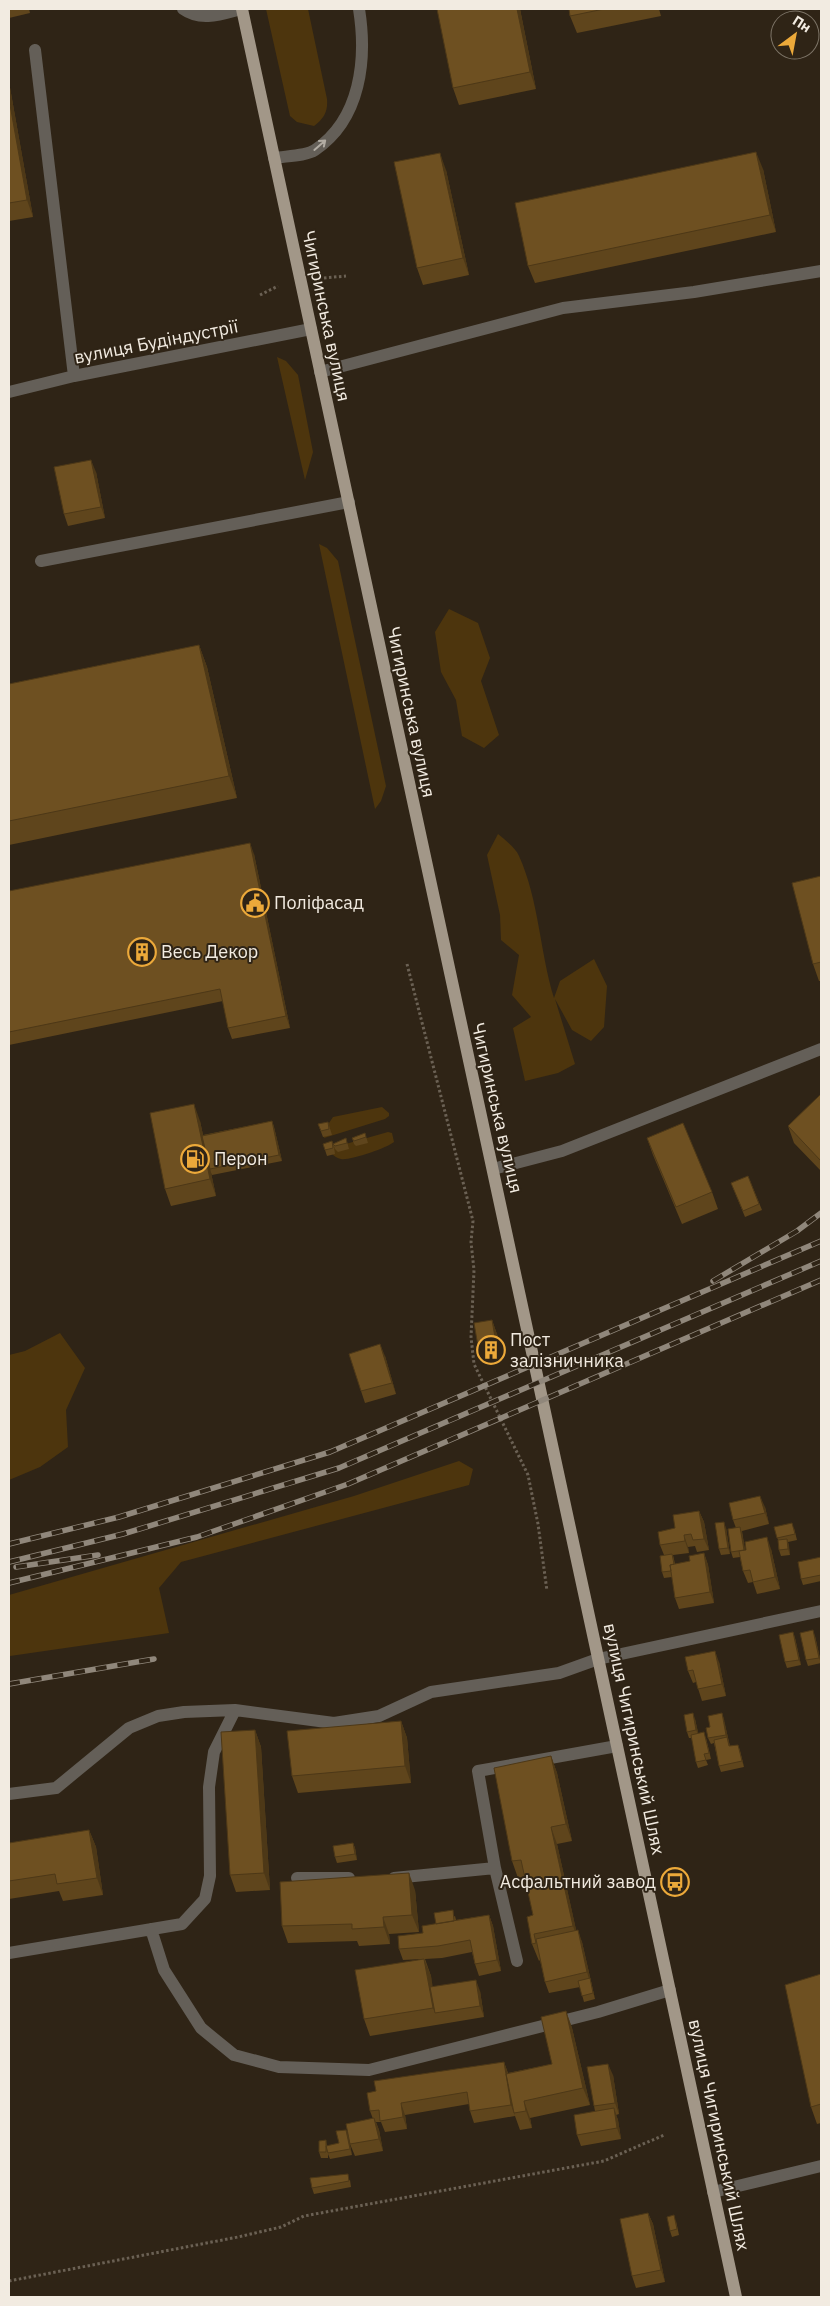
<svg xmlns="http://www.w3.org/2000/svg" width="830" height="2306" viewBox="0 0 830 2306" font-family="'IBM Plex Sans',sans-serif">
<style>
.green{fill:#4d350d}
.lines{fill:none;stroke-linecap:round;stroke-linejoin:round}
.path{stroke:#6b6154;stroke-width:3;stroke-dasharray:2.5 2.5;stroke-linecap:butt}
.minor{stroke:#645f58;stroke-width:12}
.major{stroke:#a29788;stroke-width:12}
.rail-casing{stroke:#90877b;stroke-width:5.5}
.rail{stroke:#2f2416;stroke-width:4;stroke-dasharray:11;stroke-linecap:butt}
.wall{fill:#5f451c}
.shaded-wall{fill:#4d3817}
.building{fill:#6e5021;stroke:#4d3817}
.oneway{stroke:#b2aca3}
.labels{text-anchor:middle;stroke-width:4;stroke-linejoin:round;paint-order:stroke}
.street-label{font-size:18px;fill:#f2ebe1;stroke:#2f2416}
.poi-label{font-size:18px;fill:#f2ebe1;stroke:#2f2416;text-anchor:start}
</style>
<rect width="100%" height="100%" fill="#2f2416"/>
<path class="green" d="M266 9H308L327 99C328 112 324 118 314 126L297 122 290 116Z
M277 357 286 361 298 375 313 452 305 480Z
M319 544 327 548 338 561 386 786 381 801 375 809Z
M449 609 478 623 490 658 481 681 499 735 484 748 462 736 456 700 441 672 435 632Z
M498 834C505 840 516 848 519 856 539 900 540 953 554 998L560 981 594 959 607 986 604 1027 591 1041 572 1030 555 999 575 1064 558 1073 525 1081 513 1028 531 1017 512 995 519 955 501 940 500 915 487 855Z
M382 1107 389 1113V1116L385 1119 324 1138 325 1129 333 1117Z
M388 1132 392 1133 394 1142C387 1148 349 1161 341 1159 336 1158 331 1154 328 1149Z
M60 1333 85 1368 66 1410 68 1447 40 1467 9 1480V1355L25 1351Z
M459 1461 473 1469 469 1485 181 1562 159 1588 169 1633 10 1656 9 1595 354 1496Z"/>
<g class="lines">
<path class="path" d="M324 278 346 276
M260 295 278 286
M407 964 473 1221 471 1242 474 1270 471 1337 474 1364 528 1475 538 1524 547 1591
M9 2281 238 2237 281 2227 304 2216 604 2161 664 2135"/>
<path class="minor" d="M183 9C201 22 222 14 241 9
M35 50 74 376
M274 158C286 156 306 156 315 150 361 119 367 59 359 9
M320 372 563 308 694 292 821 271
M9 392 74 376 311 329
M41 561 349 502
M493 1169 562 1151 821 1049
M9 1794 56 1788 129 1728 158 1716 184 1712 235 1710 334 1723 379 1716 431 1692 559 1673 598 1659 821 1611
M495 1868 517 1961
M297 1878H349
M394 1878 495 1868 478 1771 617 1746
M151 1929 164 1970 201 2028 234 2055 279 2067 369 2070 598 2012 670 1990
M9 1953 182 1924 205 1899 210 1876 209 1787 214 1752 235 1710
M713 2192 821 2166"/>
<path class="major" d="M242 9 736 2297"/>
<defs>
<path id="rail" d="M713 1281 797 1231 821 1213
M9 1544 119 1517 330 1452 821 1241
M9 1562 123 1534 339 1468 821 1261
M16 1567 98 1555
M9 1583 197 1537 348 1484 821 1280
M9 1684 154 1659"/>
</defs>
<use href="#rail" class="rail-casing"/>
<use href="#rail" class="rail"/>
</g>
<path class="wall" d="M9 9H29L30 13 9 18Z
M520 9 536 89 459 105 453 88Z
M569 9H659L661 16 577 33 570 16Z
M9 82 33 217 9 221Z
M763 169 776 232 535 283 528 266Z
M446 170 469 275 423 285 417 268Z
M96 472 105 518 68 526 64 514Z
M199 645 207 667 237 798 9 845V684Z
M254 854 290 1028 232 1039 228 1028 223 1001 9 1045V891Z
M821 876V981H819L813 964Z
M821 1094V1171L794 1143 788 1126Z
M200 1121 203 1135 272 1121 274 1127 282 1161 212 1175 211 1173 216 1196 171 1206 165 1189Z
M328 1122 332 1135 323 1137 318 1124Z
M365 1133 368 1143 356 1146 354 1144 352 1138Z
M346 1138 349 1149 338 1152 335 1149 333 1144Z
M647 1138 712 1192 718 1209 682 1224 653 1155Z
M332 1141 334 1147 335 1154 327 1156 325 1150Z
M748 1176 762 1210 745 1217 731 1183Z
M492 1320 498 1337 502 1360 485 1363 478 1346Z
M385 1356 396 1394 365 1403 361 1391Z
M765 1507 769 1524 742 1531 745 1550 771 1549 780 1589 757 1594 753 1582 748 1583 743 1571 740 1557 733 1558 731 1552 736 1528 733 1520Z
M699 1511 704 1522 709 1550 697 1552 695 1546 688 1547 689 1553 673 1555 675 1564 690 1561 704 1553 708 1565 714 1603 679 1609 675 1598 672 1577 664 1578 662 1572 664 1555 660 1545 675 1528Z
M774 1527 794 1528 797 1540 788 1542 790 1555 781 1556 779 1550 778 1540Z
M726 1528 730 1554 721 1555 719 1549Z
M821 1557V1581L803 1585 801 1579Z
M793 1632 795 1638 801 1665 787 1668 785 1662Z
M815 1636 821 1663 808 1666 806 1660Z
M719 1662 726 1696 702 1701 696 1682 693 1683 688 1671Z
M722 1713 730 1746 738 1745 740 1751 744 1767 721 1772 719 1766 714 1743 711 1744 708 1738 710 1727Z
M695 1719 698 1733 706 1738 711 1759 706 1760 708 1765 698 1768 696 1762 692 1738H689L687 1732Z
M401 1721 407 1738 411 1783 298 1793 292 1776Z
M255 1730 261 1747 270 1890 236 1892 230 1875Z
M551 1756 557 1773 572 1841 557 1844 576 1930 582 1942 595 1999 584 2002 580 1987 549 1993 545 1982 540 1960 539 1961 532 1944 533 1915 525 1877 518 1878 512 1861Z
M89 1830 96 1847 103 1895 63 1901 59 1891 9 1899V1843Z
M353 1843 355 1848 357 1860 337 1863 335 1857Z
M415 1890 419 1932 389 1934 390 1944 359 1946 357 1941 288 1943 282 1926Z
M489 1915 493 1926 501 1971 479 1976 475 1964 472 1952 442 1958 425 1959 431 1976 432 1987 480 1991 484 2017 370 2036 364 2019 422 1959 403 1960 399 1949 436 1924 455 1916 456 1920Z
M821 1974V2123L817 2124 811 2107Z
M566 2011 572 2028 590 2105 530 2118 532 2128 520 2130 515 2116 474 2123 470 2111 469 2104 405 2115 407 2129 385 2132 381 2122H376L379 2130 383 2151 355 2156 350 2144 373 2119 370 2111 504 2062 508 2073 552 2064Z
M613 2075 619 2114 616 2115 618 2120 621 2139 581 2146 577 2135 595 2111 594 2106Z
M346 2130 348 2135 352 2155 330 2159 328 2154V2158H321L319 2152 326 2140 327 2146 339 2143Z
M350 2180 351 2187 314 2194 312 2188Z
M648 2213 653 2224 665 2282 636 2288 632 2276Z
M676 2221 679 2235 672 2237 670 2231Z"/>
<path class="shaded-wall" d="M517 9H520L536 89 530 72Z
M9 82 33 217 27 200 9 99Z
M756 152 763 169 776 232 770 215Z
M440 153 446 170 469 275 463 258Z
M91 460 96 472 105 518 101 507Z
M199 645 207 667 237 798 229 776Z
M250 843 254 854 290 1028 286 1016Z
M194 1104 200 1121 216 1196 210 1179Z
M272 1121 274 1127 282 1161 279 1155Z
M492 1320 498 1337 502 1360 496 1343Z
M380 1344 385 1356 396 1394 392 1383Z
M760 1496 765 1507 769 1524 765 1513Z
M699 1511 704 1522 709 1550 704 1539Z
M724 1522 726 1528 730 1554 728 1548Z
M740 1527 742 1533 746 1556 744 1550Z
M684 1535 688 1547 689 1553 685 1541Z
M767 1537 771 1549 780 1589 775 1577Z
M787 1539 789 1545 790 1555 788 1549Z
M704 1553 708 1565 714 1603 710 1592Z
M813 1630 815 1636 821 1663 819 1658Z
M793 1632 795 1638 801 1665 799 1660Z
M715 1651 719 1662 726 1696 722 1684Z
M693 1713 695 1719 699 1736 696 1730Z
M722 1713 724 1719 731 1752 726 1735Z
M401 1721 407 1738 411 1783 405 1766Z
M255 1730 261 1747 270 1890 264 1873Z
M738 1745 740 1751 744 1767 742 1761Z
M551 1756 557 1773 572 1841 566 1824Z
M551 1827 557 1844 579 1943 573 1926Z
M89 1830 96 1847 103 1895 97 1878Z
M353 1843 355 1848 357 1860 355 1854Z
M409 1873 415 1890 419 1932 412 1915Z
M489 1915 493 1926 501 1971 497 1960Z
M383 1917 389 1934 390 1944 384 1927Z
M578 1930 582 1942 595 1999 587 1972Z
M424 1959 431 1976 437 2013H435L433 2008Z
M476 1980 480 1991 484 2017 480 2006Z
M566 2011 572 2028 590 2105 583 2088Z
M504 2062 508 2074 515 2116 511 2105Z
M608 2064 613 2075 619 2114 615 2103Z
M524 2101 530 2118 532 2128 526 2111Z
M401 2103 405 2115 407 2129 403 2117Z
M614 2108 618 2120 621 2139 617 2128Z
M374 2118 379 2130 383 2151 379 2139Z
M346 2130 348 2135 352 2155 350 2149Z
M648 2213 653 2224 665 2282 661 2270Z"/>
<path class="building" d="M437 9H517L530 72 453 88Z
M569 9H604L570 16Z
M9 99 27 200 9 203Z
M756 152 770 215 528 266 515 203Z
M440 153 463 258 417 268 394 162Z
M91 460 101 507 64 514 54 467Z
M199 645 229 776 9 821V684Z
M250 843 286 1016 228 1028 220 989 9 1032V891Z
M821 876V962L813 964 792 883Z
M821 1094V1161L788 1126Z
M194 1104 210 1179 165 1189 150 1113Z
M272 1121 279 1155 210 1169 202 1136Z
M328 1122 329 1129 321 1131 318 1124Z
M683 1123 712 1192 676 1207 647 1138Z
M365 1133 366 1137 354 1141 352 1138Z
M346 1138 347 1143 335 1146 333 1144Z
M332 1141 333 1148 325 1150 323 1144Z
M748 1176 759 1204 743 1211 731 1183Z
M492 1320 496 1343 478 1346 474 1323Z
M380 1344 392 1383 361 1391 349 1354Z
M760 1496 765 1513 733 1520 729 1503Z
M699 1511 704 1539 693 1540 691 1534 684 1535 685 1541 660 1545 658 1532 675 1528 673 1515Z
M724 1522 728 1548 719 1549 715 1523Z
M792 1523 795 1534 777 1538 774 1527Z
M740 1527 744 1550 731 1552 728 1529Z
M767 1537 775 1577 753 1582 750 1570 743 1571 739 1551 746 1550 745 1542Z
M787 1539 788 1549 779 1550 778 1540Z
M704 1553 710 1592 675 1598 670 1565 690 1561 689 1556Z
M672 1554 674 1564 670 1565 671 1571 662 1572 660 1556Z
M821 1557V1575L801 1579 798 1562Z
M813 1630 819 1658 806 1660 800 1633Z
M793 1632 799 1660 785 1662 779 1635Z
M715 1651 722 1684 698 1689 693 1670 688 1671 685 1657Z
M693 1713 696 1730 687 1732 684 1715Z
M722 1713 726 1735 708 1738 706 1728 710 1727 708 1716Z
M401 1721 405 1766 292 1776 287 1731Z
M255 1730 264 1873 230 1875 221 1732Z
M704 1732 709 1753 704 1754 706 1760 696 1762 691 1735Z
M727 1737 729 1746 738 1745 742 1761 719 1766 714 1740Z
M551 1756 566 1824 551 1827 573 1926 534 1934 536 1943 532 1944 527 1917 533 1915 521 1860 512 1861 494 1768Z
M89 1830 97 1878 57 1884 55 1874 9 1881V1843Z
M353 1843 355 1854 335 1857 333 1846Z
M409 1873 412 1915 383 1917 384 1927 352 1929V1924L282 1926 280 1882Z
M453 1910 454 1921 436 1924 434 1913Z
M489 1915 497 1960 475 1964 470 1940 438 1946 399 1949 398 1936 423 1933 422 1926Z
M578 1930 587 1972 545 1982 536 1939Z
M424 1959 433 2008 364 2019 355 1970Z
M821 1974V2104L811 2107 785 1985Z
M590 1978 593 1993 582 1996 578 1981Z
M476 1980 480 2006 435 2013 430 1987Z
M566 2011 583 2088 524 2101 526 2111 514 2113 506 2074 552 2064 541 2017Z
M504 2062 511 2105 470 2111 467 2092 401 2103 403 2117 380 2121 379 2110 370 2111 367 2093 376 2091 374 2081Z
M608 2064 615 2103 594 2106 587 2067Z
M614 2108 617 2128 577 2135 574 2115Z
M374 2118 379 2139 350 2144 346 2124Z
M346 2130 350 2149 328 2153 326 2146 339 2143 336 2131Z
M326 2140V2152H319V2141Z
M348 2174 349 2181 312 2188 310 2178Z
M648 2213 661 2270 632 2276 620 2219Z
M674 2215 677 2229 670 2231 667 2217Z"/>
<defs><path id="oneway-shaft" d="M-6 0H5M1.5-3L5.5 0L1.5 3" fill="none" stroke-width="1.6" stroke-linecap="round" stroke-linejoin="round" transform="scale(1.25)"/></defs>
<use class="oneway" href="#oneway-shaft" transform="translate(320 145) rotate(-41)"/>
<defs>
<symbol id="civic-ring" viewBox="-11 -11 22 22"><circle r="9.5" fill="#2f2416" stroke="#eca93a" stroke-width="1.5"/><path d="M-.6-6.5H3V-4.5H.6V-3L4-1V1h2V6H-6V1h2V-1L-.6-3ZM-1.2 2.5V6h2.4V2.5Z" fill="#eca93a"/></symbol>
<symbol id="building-ring" viewBox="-11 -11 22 22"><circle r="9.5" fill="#2f2416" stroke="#eca93a" stroke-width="1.5"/><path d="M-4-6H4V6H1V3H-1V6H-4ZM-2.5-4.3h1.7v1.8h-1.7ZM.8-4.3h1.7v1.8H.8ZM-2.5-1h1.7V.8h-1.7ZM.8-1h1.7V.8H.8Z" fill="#eca93a"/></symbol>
<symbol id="fuel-ring" viewBox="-11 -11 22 22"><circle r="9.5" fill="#2f2416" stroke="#eca93a" stroke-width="1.5"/><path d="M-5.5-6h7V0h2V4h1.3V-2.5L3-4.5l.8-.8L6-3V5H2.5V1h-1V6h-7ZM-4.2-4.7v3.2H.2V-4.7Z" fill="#eca93a"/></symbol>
<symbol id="bus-ring" viewBox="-11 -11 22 22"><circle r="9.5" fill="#2f2416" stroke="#eca93a" stroke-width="1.5"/><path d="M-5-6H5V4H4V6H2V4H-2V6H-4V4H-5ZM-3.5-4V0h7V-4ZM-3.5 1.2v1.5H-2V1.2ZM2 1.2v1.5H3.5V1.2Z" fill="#eca93a"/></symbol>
</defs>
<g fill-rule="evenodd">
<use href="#civic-ring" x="239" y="887" width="32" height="32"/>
<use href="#building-ring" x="126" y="936" width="32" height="32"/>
<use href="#fuel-ring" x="179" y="1143" width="32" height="32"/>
<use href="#building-ring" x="475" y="1334" width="32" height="32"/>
<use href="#bus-ring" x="659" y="1866" width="32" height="32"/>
</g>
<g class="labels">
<g class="street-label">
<text transform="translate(326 316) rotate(78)" y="6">Чигиринська вулиця</text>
<text transform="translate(156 342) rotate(-11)" y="6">вулиця Будіндустрії</text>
<text transform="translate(411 712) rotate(78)" y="6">Чигиринська вулиця</text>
<text transform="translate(497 1108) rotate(77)" y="6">Чигиринська вулиця</text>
<text transform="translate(634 1739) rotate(78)" y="6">вулиця Чигиринський Шлях</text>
<text transform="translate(719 2135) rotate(78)" y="6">вулиця Чигиринський Шлях</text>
</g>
<g class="poi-label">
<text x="274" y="909">Поліфасад</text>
<text x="161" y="958">Весь Декор</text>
<text x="214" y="1165">Перон</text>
<text x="510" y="1346">Пост<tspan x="510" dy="21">залізничника</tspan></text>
<text x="656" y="1888" text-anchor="end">Асфальтний завод</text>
</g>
</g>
<rect width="830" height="2306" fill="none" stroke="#f2ebe1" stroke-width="20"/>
<g transform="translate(795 35) rotate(32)"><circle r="24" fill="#2f2416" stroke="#7d7467"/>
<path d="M0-4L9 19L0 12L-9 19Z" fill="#eca93a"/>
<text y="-8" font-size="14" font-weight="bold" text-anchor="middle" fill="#f2ebe1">Пн</text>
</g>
</svg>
